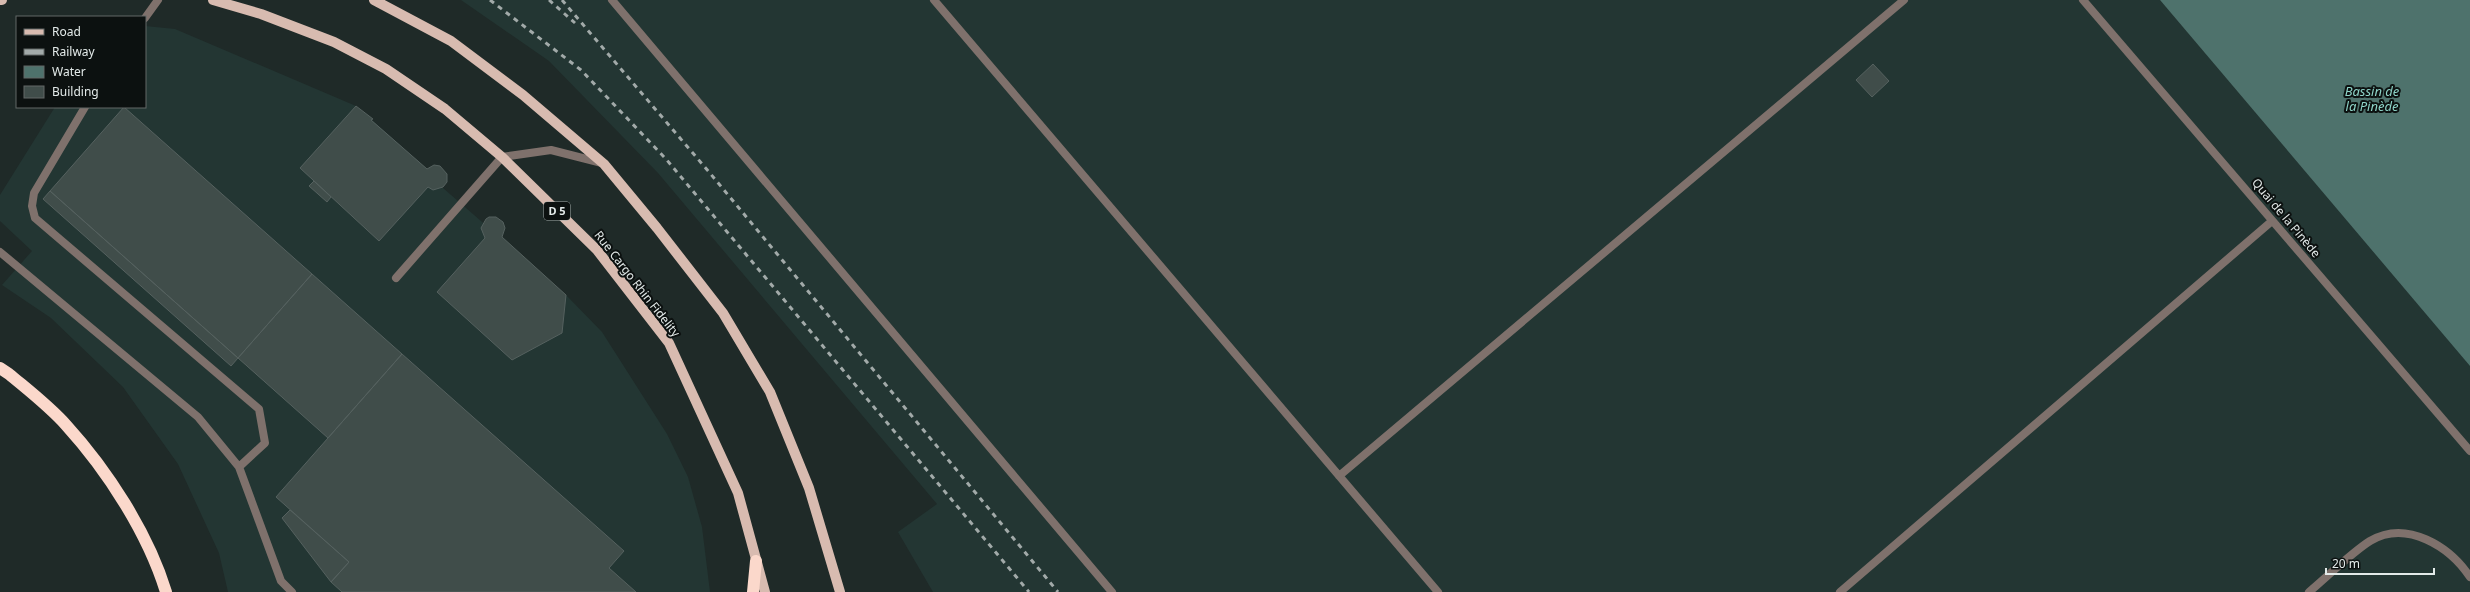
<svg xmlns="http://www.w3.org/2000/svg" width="2470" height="592" viewBox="0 0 2470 592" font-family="'Noto Sans',sans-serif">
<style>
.built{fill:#233633}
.water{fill:#4e726c}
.building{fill:#404d4a;stroke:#55615f}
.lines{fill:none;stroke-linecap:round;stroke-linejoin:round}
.service{stroke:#7f716c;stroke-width:8}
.primary{stroke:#d8bbb0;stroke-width:10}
.motorway{stroke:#fbd8cb;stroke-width:12}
.rail{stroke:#a2aaa9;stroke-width:3;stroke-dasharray:5 5;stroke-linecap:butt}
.labels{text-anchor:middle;stroke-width:4;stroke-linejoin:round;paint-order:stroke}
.shield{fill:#0c1110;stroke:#a2a9a8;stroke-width:1}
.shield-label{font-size:11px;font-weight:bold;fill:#e3eae9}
.street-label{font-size:12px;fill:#e3eae9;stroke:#0c1110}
.water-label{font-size:13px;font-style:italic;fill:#8ed4c8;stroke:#0c1110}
</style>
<rect width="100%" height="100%" fill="#1f2a28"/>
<path class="built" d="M461 0H2160L2470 366V592H933L898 532 937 504 658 173 549 61Z
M145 26 175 29 356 106 427 169 443 188 566 295 602 332 667 434 688 477 702 527 710 592H228L219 553 178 464 123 387 51 318 2 285 32 251 0 221V195L55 107H145Z"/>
<path class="water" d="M2160 0H2470V366Z"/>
<path class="building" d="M1873 64 1889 81 1872 97 1856 80Z
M356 106 373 119 371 120 427 169 434 165 440 166 447 174V182L443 187 433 190 428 187 379 241 300 168Z
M124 107 312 274 238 358 50 191Z
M314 181 331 197 327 202 309 186Z
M50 191 238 358 231 366 43 199Z
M489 217H496L503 222 505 228 502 237 566 295 562 333 512 360 437 292 485 238 481 228 486 219Z
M312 274 402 354 328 438 238 358Z
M402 354 624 551 609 568 636 592H342L331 582 349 562 276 497Z
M290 510 349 562 331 582 282 518Z"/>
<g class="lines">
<path class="service" d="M612 0 1112 592
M934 0 1438 592
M2083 0 2470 451
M145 18 158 0
M85 107 34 193 32 206 35 218 259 409 265 443 239 467
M0 252 198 417 239 467 281 581 292 592
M396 278 502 157 551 150 602 163
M1339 476 1904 0
M1840 592 2272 221
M2309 592C2327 577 2351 553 2370 541 2407 519 2450 547 2470 577"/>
<path class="primary" d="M0 0H2
M213 0 261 14 334 42 386 69 445 109 502 157 597 250 669 343 738 493 765 592
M374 0 451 41 523 95 604 164 657 228 723 313 770 392 809 488 840 592"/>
<path class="motorway" d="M0 368 9 374C28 390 49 406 66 425 107 470 148 533 166 592
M753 592 756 561"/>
<path class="rail" d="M490 0 581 70 666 159 1029 592
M549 0 575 23
M562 0 709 172 1058 592"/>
</g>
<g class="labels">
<rect class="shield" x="544" y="202" width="26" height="18" rx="3"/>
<g class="shield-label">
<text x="557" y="215">D 5</text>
</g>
<g class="street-label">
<text transform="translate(2286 218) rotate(50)" y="4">Quai de la Pinède</text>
<text transform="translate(637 284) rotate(52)" y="4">Rue Cargo Rhin Fidelity</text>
</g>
<g class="water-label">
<text x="2372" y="96">Bassin de<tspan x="2372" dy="15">la Pinède</tspan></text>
</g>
</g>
<rect x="16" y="16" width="130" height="92" fill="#0c1110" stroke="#626867"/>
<rect x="24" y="29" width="20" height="6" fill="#d8bbb0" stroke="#626867"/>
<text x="52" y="36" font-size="12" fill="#e3eae9">Road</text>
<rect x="24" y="49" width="20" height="6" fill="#a2aaa9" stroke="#626867"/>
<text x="52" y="56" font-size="12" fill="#e3eae9">Railway</text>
<rect x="24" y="66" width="20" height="12" fill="#4e726c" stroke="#626867"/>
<text x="52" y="76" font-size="12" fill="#e3eae9">Water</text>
<rect x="24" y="86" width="20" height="12" fill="#404d4a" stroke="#626867"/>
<text x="52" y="96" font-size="12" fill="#e3eae9">Building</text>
<path d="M2326 568v6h108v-6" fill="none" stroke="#e3eae9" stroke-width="2"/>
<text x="2332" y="568" font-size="12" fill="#e3eae9" stroke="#0c1110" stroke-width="3" paint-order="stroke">20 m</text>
</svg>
